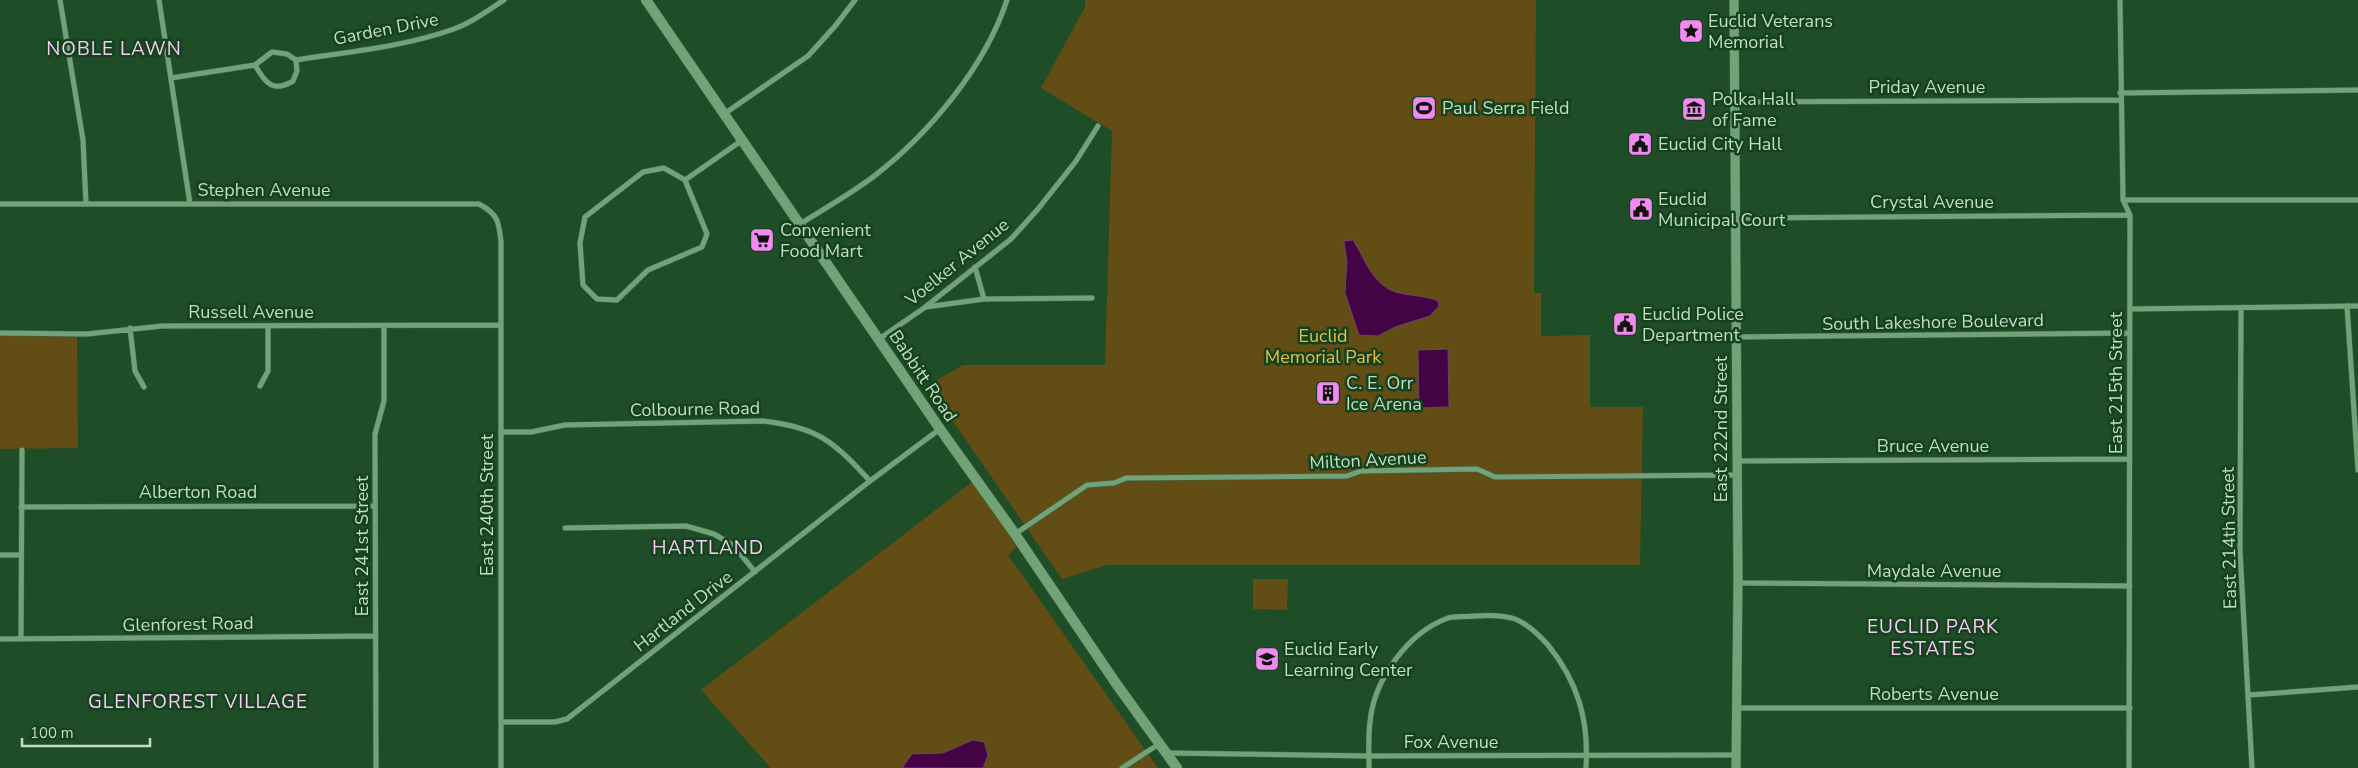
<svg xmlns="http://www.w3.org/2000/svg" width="2358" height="768" viewBox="0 0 2358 768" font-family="'Nunito Sans',sans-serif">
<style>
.green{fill:#624d14}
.water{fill:#440345;stroke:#6a446b}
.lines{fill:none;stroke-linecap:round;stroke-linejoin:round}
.minor-casing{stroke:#3e6849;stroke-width:6}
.tertiary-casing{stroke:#3e6849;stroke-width:10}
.secondary-casing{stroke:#3e6849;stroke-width:11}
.minor{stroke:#72a278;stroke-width:5}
.tertiary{stroke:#72a278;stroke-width:9}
.secondary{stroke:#72a278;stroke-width:10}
.labels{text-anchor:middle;stroke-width:5;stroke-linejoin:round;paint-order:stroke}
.poi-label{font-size:18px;fill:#c3dcc5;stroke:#13421d;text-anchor:start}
.street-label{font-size:18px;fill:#c3dcc5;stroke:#13421d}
.park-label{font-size:18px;fill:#edbf41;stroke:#13421d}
.neighbourhood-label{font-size:19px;letter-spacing:1px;fill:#facaf8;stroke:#13421d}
</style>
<rect width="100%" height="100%" fill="#1f4d27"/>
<path class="green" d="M1085 0H1536L1534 293H1541V336L1590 335V407H1643L1640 565H1107L1062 579 928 385 963 365H1105L1112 131 1041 88 1085 7Z
M0 333 77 334 78 448 0 449Z
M976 479 1021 543 1008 555 1158 768H771L701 690Z
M1253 579H1288L1287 610 1253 609Z"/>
<path class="water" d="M1353 240C1367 262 1373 289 1404 294 1416 296 1426 296 1438 301L1439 306 1430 316 1395 327 1378 336 1359 335 1345 293 1347 262 1344 241Z
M1448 349 1449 407 1419 408 1418 350Z
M973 740 984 742 988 755 983 768H902L912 754 943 753Z"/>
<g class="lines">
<defs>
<path id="minor" d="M60 0 83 140 86 204
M159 0 190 204
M2120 0 2123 200 2130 215 2129 768
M255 65C265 83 273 93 293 81L297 71 296 60
M171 78 255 65 272 52 287 54 296 60C347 52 402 47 451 30 470 24 487 11 504 0
M2120 93 2358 90
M1734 102 2120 100
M724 114 808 56 836 25 855 0
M664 168 685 180 707 234 702 247 648 270 617 300 597 299 583 285 580 243 585 217 643 172Z
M685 180 741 141
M2123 200H2358
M0 204H479C498 214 499 222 501 242V768
M1735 218 2130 215
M800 224C824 209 850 194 873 177 929 134 985 67 1007 0
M975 267 984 299
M2347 306 2358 470
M926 307 984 299 1092 298
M2241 308 2240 551 2252 768
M2130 309 2358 306
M130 328 135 371 144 387
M0 333 87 334 162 326 501 325
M1737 337 2130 333
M879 339 924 308 1011 239 1038 209 1076 161 1098 126
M260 386 268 371V326
M501 432H531L565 425 763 421C818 427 834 442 870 481
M1737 461 2130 459
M21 507 375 506
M565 528 686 526 714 534 734 546 755 572
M1015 534 1087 485 1114 483 1126 478 1347 476 1361 471 1477 469 1495 477 1737 475
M0 555H21
M1738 583 2130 586
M0 639 376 636
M21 639 22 450
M2249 695 2358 687
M1737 708H2130
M502 722H555L567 719 870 481 940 429
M1167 753 1369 756 1737 755
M376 768 375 434 384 401V326
M1122 768 1159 744
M1369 768C1369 753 1368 737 1370 722 1374 680 1407 633 1448 618 1455 616 1466 617 1474 616 1487 615 1503 615 1515 619 1528 624 1539 635 1548 645 1578 682 1589 720 1586 768"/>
<path id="tertiary" d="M1734 0 1738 580 1736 768"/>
<path id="secondary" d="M646 0 940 429 1015 534 1115 682 1177 768"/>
</defs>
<use href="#minor" class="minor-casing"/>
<use href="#tertiary" class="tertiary-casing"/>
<use href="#secondary" class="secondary-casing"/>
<use href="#minor" class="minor"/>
<use href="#tertiary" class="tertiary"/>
<use href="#secondary" class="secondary"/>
</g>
<defs>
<symbol id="sight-square" viewBox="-11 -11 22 22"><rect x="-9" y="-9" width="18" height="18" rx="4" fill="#f38af1" stroke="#13421d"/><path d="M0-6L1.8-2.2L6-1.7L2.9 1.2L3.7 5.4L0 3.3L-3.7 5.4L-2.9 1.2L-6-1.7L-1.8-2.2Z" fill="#111"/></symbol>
<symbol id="stadium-square" viewBox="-11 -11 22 22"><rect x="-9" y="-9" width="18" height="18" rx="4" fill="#f38af1" stroke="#13421d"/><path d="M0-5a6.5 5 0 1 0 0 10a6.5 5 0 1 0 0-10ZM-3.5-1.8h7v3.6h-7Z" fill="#111"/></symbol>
<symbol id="museum-square" viewBox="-11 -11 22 22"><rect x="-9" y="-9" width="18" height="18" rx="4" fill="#f38af1" stroke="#13421d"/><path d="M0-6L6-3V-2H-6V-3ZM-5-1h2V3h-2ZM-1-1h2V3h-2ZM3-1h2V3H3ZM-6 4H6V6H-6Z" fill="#111"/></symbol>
<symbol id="civic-square" viewBox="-11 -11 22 22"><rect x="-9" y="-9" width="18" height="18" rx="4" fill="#f38af1" stroke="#13421d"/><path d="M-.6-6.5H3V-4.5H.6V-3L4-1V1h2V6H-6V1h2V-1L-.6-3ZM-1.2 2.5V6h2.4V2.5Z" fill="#111"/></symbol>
<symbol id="supermarket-square" viewBox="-11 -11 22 22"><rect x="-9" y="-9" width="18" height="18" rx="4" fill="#f38af1" stroke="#13421d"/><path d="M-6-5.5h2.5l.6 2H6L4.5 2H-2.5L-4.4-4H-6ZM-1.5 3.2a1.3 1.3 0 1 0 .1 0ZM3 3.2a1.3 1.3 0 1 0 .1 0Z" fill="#111"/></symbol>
<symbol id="building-square" viewBox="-11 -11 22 22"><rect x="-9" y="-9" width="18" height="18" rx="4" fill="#f38af1" stroke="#13421d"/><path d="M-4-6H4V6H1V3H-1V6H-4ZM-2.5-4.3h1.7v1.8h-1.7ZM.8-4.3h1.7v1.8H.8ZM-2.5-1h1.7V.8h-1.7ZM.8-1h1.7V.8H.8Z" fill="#111"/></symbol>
<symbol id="school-square" viewBox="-11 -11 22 22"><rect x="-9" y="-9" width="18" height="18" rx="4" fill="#f38af1" stroke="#13421d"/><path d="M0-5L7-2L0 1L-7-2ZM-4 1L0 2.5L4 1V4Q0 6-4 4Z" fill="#111"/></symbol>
</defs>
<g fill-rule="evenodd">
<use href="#sight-square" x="1677" y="17" width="28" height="28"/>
<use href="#stadium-square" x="1410" y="94" width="28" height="28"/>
<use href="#museum-square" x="1680" y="95" width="28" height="28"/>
<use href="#civic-square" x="1626" y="130" width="28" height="28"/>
<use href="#civic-square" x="1627" y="195" width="28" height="28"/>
<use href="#supermarket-square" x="748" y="226" width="28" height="28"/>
<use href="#civic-square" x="1611" y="310" width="28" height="28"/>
<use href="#building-square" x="1314" y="379" width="28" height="28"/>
<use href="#school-square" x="1253" y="645" width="28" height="28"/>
</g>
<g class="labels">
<g class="poi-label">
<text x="1708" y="27">Euclid Veterans<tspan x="1708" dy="21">Memorial</tspan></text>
<text x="1712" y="105">Polka Hall<tspan x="1712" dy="21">of Fame</tspan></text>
<text x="1442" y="114">Paul Serra Field</text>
<text x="1658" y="150">Euclid City Hall</text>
<text x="1658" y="205">Euclid<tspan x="1658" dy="21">Municipal Court</tspan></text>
<text x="780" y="236">Convenient<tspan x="780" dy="21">Food Mart</tspan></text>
<text x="1642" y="320">Euclid Police<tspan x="1642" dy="21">Department</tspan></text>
<text x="1346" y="389">C. E. Orr<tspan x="1346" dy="21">Ice Arena</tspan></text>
<text x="1284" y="655">Euclid Early<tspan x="1284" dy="21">Learning Center</tspan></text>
</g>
<g class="street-label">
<text transform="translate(386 29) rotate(-11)" y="6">Garden Drive</text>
<text x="1927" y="93">Priday Avenue</text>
<text x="264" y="196">Stephen Avenue</text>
<text x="1932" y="208">Crystal Avenue</text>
<text transform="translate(957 262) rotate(-39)" y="6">Voelker Avenue</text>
<text x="251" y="318">Russell Avenue</text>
<text transform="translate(1933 322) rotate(-1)" y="6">South Lakeshore Boulevard</text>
<text transform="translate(923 376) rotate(56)" y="6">Babbitt Road</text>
<text transform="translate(2116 383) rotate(-90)" y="6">East 215th Street</text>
<text transform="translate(695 409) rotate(-1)" y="6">Colbourne Road</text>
<text transform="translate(1721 429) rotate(-90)" y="6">East 222nd Street</text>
<text x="1933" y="452">Bruce Avenue</text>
<text transform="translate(1368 460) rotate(-3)" y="6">Milton Avenue</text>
<text x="198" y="498">Alberton Road</text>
<text transform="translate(487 505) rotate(-90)" y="6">East 240th Street</text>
<text transform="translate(2229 538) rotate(-91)" y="6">East 214th Street</text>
<text transform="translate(362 546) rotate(-90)" y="6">East 241st Street</text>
<text x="1934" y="577">Maydale Avenue</text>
<text transform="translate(683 611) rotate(-38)" y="6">Hartland Drive</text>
<text transform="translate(188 624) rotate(-1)" y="6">Glenforest Road</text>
<text x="1934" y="700">Roberts Avenue</text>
<text x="1451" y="748">Fox Avenue</text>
</g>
<g class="park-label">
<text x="1323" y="342">Euclid<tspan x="1323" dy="21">Memorial Park</tspan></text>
</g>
<g class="neighbourhood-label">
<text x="114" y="55">NOBLE LAWN</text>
<text x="708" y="554">HARTLAND</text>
<text x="1933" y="633">EUCLID PARK<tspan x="1933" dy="22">ESTATES</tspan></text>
<text x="198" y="708">GLENFOREST VILLAGE</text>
</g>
</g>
<path d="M22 738v8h128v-8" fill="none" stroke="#c3dcc5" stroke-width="2.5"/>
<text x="30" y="738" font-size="15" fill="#c3dcc5" stroke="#13421d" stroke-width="4" paint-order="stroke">100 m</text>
</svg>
